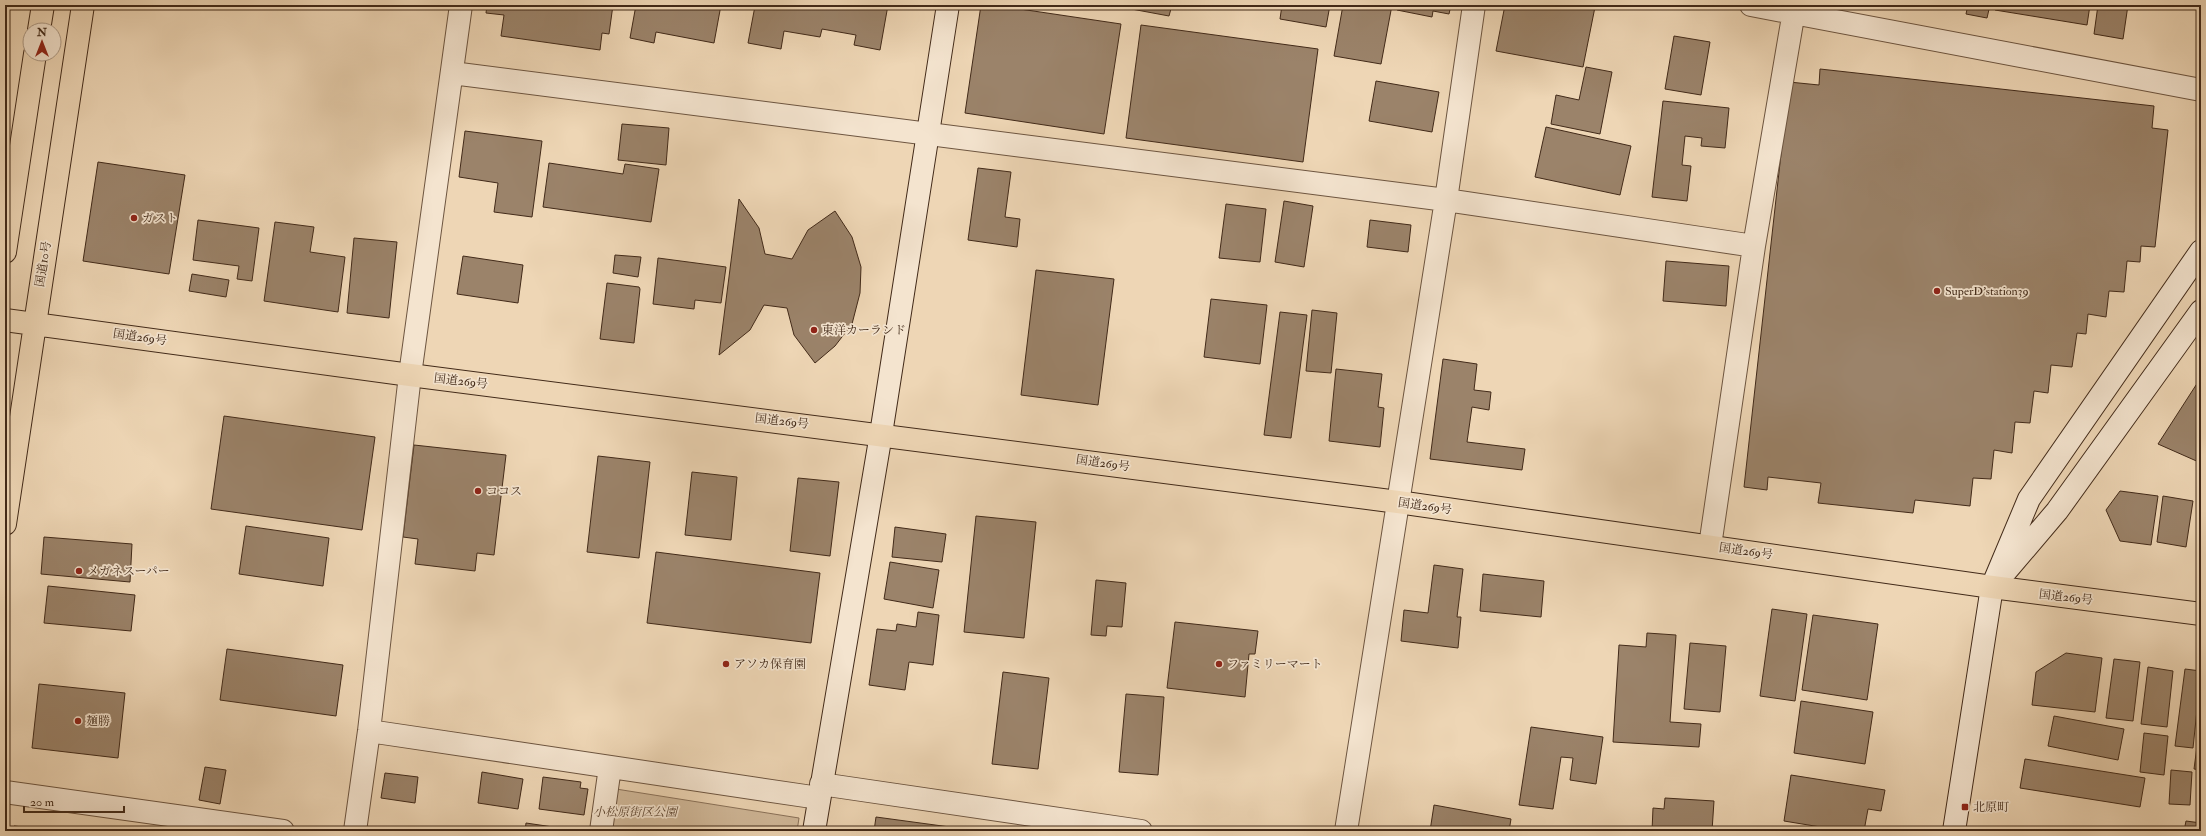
<svg xmlns="http://www.w3.org/2000/svg" width="2206" height="836" viewBox="0 0 2206 836" font-family="'IM FELL Double Pica','Noto Serif JP',serif">
<style>
.green{fill:#d1b99a;stroke:#8a725a}
.building{fill:#9b836a;stroke:#422a19}
.lines{fill:none;stroke-linecap:round;stroke-linejoin:round}
.street-casing{stroke:#6d5540;stroke-width:24}
.secondary-casing{stroke:#422a19;stroke-width:24}
.highway-casing{stroke:#422a19;stroke-width:24}
.street{stroke:#f4e4cf;stroke-width:22}
.secondary{stroke:#f4e4cf;stroke-width:22}
.highway{stroke:#eed6b5;stroke-width:22}
.poi-dot{fill:#8f2418;stroke:#f4e4cf;stroke-width:1.5}
.labels{text-anchor:middle;stroke-width:3.5;stroke-linejoin:round;paint-order:stroke}
.poi-label{font-size:12px;fill:#422a19;stroke:#f4e4cf;text-anchor:start}
.street-label{font-size:12px;fill:#422a19;stroke:#f4e4cf}
.park-label{font-size:12px;font-style:italic;fill:#5f4733;stroke:#f4e4cf}
</style>
<rect width="100%" height="100%" fill="#eed6b5"/>
<filter id="stains"><feTurbulence type="fractalNoise" baseFrequency=".005" numOctaves="4"/><feColorMatrix values="0 0 0 0 .2 0 0 0 0 .09 0 0 0 0 .02 0 0 0 .5 -.17"/></filter>
<radialGradient id="worn" r=".72"><stop offset=".6" stop-color="#630" stop-opacity="0"/><stop offset="1" stop-color="#630" stop-opacity=".3"/></radialGradient>
<path class="green" d="M616 789 799 818 797 831H610Z"/>
<path class="building" d="M487 5H613L609 34 602 33 600 50 501 36 504 15 486 13Z
M636 5H721L714 43 656 32 654 43 630 38Z
M750 5H888L880 50 854 45 856 35 822 29 820 37 784 31 781 49 748 43 755 6Z
M981 5H993L1121 24 1104 134 965 113Z
M1110 5H1172L1169 16Z
M1282 5H1330L1326 27 1280 19Z
M1343 5H1392L1381 64 1334 56Z
M1398 5H1451L1449 14 1433 11 1432 17 1397 10Z
M1505 5 1595 7 1583 67 1496 51Z
M1968 5H1990L1987 18 1966 14Z
M1996 5H2090L2087 25 1995 10Z
M2098 5H2128L2123 39 2094 34Z
M1141 25 1318 49 1303 162 1126 138Z
M1674 36 1710 42 1701 95 1665 89Z
M1586 67 1612 72 1600 134 1551 124 1556 95 1579 100Z
M1820 69 2154 106 2152 128 2168 130 2155 247 2141 246 2140 262 2127 261 2124 292 2109 291 2106 317 2088 314 2086 334 2077 333 2072 367 2051 365 2048 393 2034 391 2030 423 2015 422 2012 453 1994 450 1991 479 1973 478 1970 506 1915 500 1913 513 1818 503 1821 483 1768 477 1767 490 1744 487 1789 82 1819 85Z
M1376 81 1439 92 1432 132 1369 121Z
M1663 101 1729 108 1725 148 1701 146 1702 138 1685 136 1682 165 1691 166 1687 201 1652 197Z
M622 124 669 128 666 165 618 160Z
M1546 127 1631 146 1620 195 1535 177Z
M465 131 542 141 532 217 494 212 498 183 459 177Z
M98 162 185 175 169 274 83 261Z
M549 163 623 174 625 164 659 169 651 222 543 207Z
M978 168 1011 172 1005 217 1020 219 1017 247 968 240Z
M739 199 759 228 765 254 792 259 808 230 835 211 852 237 861 267 860 293 852 324 835 346 815 363 794 335 787 308 764 305 750 330 719 355Z
M1284 201 1313 206 1304 267 1275 262Z
M1226 204 1266 209 1260 262 1219 258Z
M198 220 259 228 252 281 237 279 239 266 193 260Z
M1370 220 1411 225 1408 252 1367 247Z
M275 222 314 227 310 252 345 257 338 312 264 301Z
M354 238 397 242 389 318 347 313Z
M615 255 641 257 638 277 613 273Z
M463 256 523 265 518 303 457 294Z
M658 258 726 267 721 303 695 300 694 309 653 304Z
M1666 261 1729 266 1726 306 1663 301Z
M1036 270 1114 279 1098 405 1021 395Z
M192 274 229 280 226 297 189 291Z
M607 283 639 287 640 289 634 343 600 339Z
M1211 299 1267 305 1260 364 1204 357Z
M1312 310 1337 313 1331 373 1306 371Z
M1280 312 1307 315 1291 438 1264 435Z
M1443 359 1477 364 1474 390 1491 392 1489 410 1472 407 1467 442 1525 449 1522 470 1430 459Z
M1336 369 1382 374 1378 407 1384 408 1380 447 1329 441Z
M2198 382 2201 383V463L2158 444Z
M224 416 375 437 362 530 211 509Z
M414 445 506 455 494 555 477 553 475 571 415 564 418 539 403 537Z
M598 456 650 462 639 558 587 552Z
M692 472 737 477 731 540 685 535Z
M798 478 839 482 830 556 790 551Z
M2120 491 2158 496 2151 545 2120 541 2106 510Z
M2163 496 2193 501 2186 547 2157 542Z
M976 516 1036 522 1024 638 964 632Z
M246 526 329 538 323 586 239 574Z
M895 527 946 534 942 562 892 557Z
M44 537 132 544 130 582 41 574Z
M656 552 820 573 811 643 647 623Z
M890 562 939 570 933 608 884 599Z
M1434 565 1463 569 1457 617H1461L1458 648 1401 641 1404 610 1428 613Z
M1483 574 1544 581 1541 617 1480 611Z
M1096 580 1126 583 1122 627 1107 626 1106 636 1091 635Z
M48 586 135 595 131 631 44 623Z
M1772 609 1807 614 1795 701 1760 696Z
M918 612 939 615 933 665 909 662 905 690 869 685 877 629 896 631 897 624 916 627Z
M1813 615 1878 624 1867 700 1802 690Z
M1175 622 1258 631 1255 654H1249L1245 697 1167 688Z
M1647 633 1676 635 1670 722 1701 724 1699 747 1613 742 1619 645 1646 647Z
M1690 643 1726 646 1720 712 1684 709Z
M227 649 343 665 336 716 220 700Z
M2066 653 2102 658 2095 712 2032 705 2036 672Z
M2114 659 2140 662 2133 721 2106 718Z
M2148 667 2173 671 2167 727 2141 724Z
M2185 669 2201 671 2193 748 2175 746Z
M1003 672 1049 678 1038 769 992 764Z
M39 684 125 693 118 758 32 748Z
M1126 694 1164 697 1158 775 1119 772Z
M1801 701 1873 712 1865 764 1794 753Z
M2054 716 2124 729 2118 760 2048 746Z
M2201 716V770L2194 769Z
M1531 727 1603 737 1596 784 1570 780 1573 758 1561 757 1553 809 1519 805Z
M2144 733 2168 736 2164 775 2140 772Z
M2025 759 2145 778 2140 807 2020 788Z
M205 767 226 770 220 804 199 800Z
M2171 770 2192 772 2190 805 2169 804Z
M482 772 523 779 518 809 478 803Z
M385 773 418 777 415 803 381 798Z
M1791 775 1885 790 1881 811 1868 809 1864 831H1845L1784 821Z
M543 777 581 782 580 788 588 789 584 815 539 809Z
M1665 798 1714 801 1712 831H1652L1653 808 1664 809Z
M1434 805 1511 819 1509 831H1430Z
M876 817 972 830V831H874Z
M2186 821 2201 823V831H2184Z
M526 823 580 831H525Z
M14 826 60 831H14Z"/>
<g class="lines">
<defs>
<path id="street" d="M1751 5 2201 90
M452 73 1446 200 1754 246
M1710 546 1754 246 1795 5
M369 731 819 798
M821 784 1141 831
M5 792 283 831
M355 831 369 731 410 375 461 5
M601 831 610 767
M1346 831 1446 200 1474 5"/>
<path id="secondary" d="M2006 571 2057 511 2201 311
M814 831 881 434 948 5
M1954 831 1992 587 2029 499 2201 251"/>
<path id="highway" d="M39 30 43 5
M5 252 35 54
M5 320 410 375 1398 502 1992 587 2201 614
M5 524 83 5"/>
</defs>
<use href="#street" class="street-casing"/>
<use href="#secondary" class="secondary-casing"/>
<use href="#highway" class="highway-casing"/>
<use href="#street" class="street"/>
<use href="#secondary" class="secondary"/>
<use href="#highway" class="highway"/>
</g>
<g class="poi-dot">
<circle cx="134" cy="218" r="4"/>
<circle cx="1937" cy="291" r="4"/>
<circle cx="814" cy="330" r="4"/>
<circle cx="478" cy="491" r="4"/>
<circle cx="79" cy="571" r="4"/>
<circle cx="726" cy="664" r="4"/>
<circle cx="1219" cy="664" r="4"/>
<circle cx="78" cy="721" r="4"/>
<rect x="1961" y="803" width="8" height="8" rx="2"/>
</g>
<g class="labels">
<g class="poi-label">
<text x="142" y="222">ガスト</text>
<text x="1945" y="295">SuperD'station39</text>
<text x="822" y="334">東洋カーランド</text>
<text x="486" y="495">ココス</text>
<text x="87" y="575">メガネスーパー</text>
<text x="734" y="668">アソカ保育園</text>
<text x="1227" y="668">ファミリーマート</text>
<text x="86" y="725">麺勝</text>
<text x="1973" y="811">北原町</text>
</g>
<g class="street-label">
<text transform="translate(43 264) rotate(-81)" y="4">国道10号</text>
<text transform="translate(140 337) rotate(8)" y="4">国道269号</text>
<text transform="translate(461 381) rotate(7)" y="4">国道269号</text>
<text transform="translate(782 421) rotate(7)" y="4">国道269号</text>
<text transform="translate(1103 463) rotate(8)" y="4">国道269号</text>
<text transform="translate(1425 506) rotate(8)" y="4">国道269号</text>
<text transform="translate(1746 551) rotate(8)" y="4">国道269号</text>
<text transform="translate(2066 597) rotate(7)" y="4">国道269号</text>
</g>
<g class="park-label">
<text x="635" y="816">小松原街区公園</text>
</g>
</g>
<rect width="2206" height="836" fill="none" stroke="#eed6b5" stroke-width="20"/>
<rect x="6" y="6" width="2194" height="824" fill="none" stroke="#422a19" stroke-width="2"/>
<rect x="10" y="10" width="2186" height="816" fill="none" stroke="#422a19"/>
<g transform="translate(42 42)"><circle r="19" fill="#f4e4cf" stroke="#ad9a86"/>
<path d="M0-3L7 15L0 10L-7 15Z" fill="#8f2418"/>
<text y="-6" font-size="11" font-weight="bold" text-anchor="middle" fill="#422a19">N</text>
</g>
<path d="M24 806v6h100v-6" fill="none" stroke="#422a19" stroke-width="2"/>
<text x="30" y="806" font-size="12" fill="#422a19" stroke="#f4e4cf" stroke-width="3" paint-order="stroke">20 m</text>
<rect width="100%" height="100%" filter="url(#stains)"/>
<rect width="100%" height="100%" fill="url(#worn)"/>
</svg>
